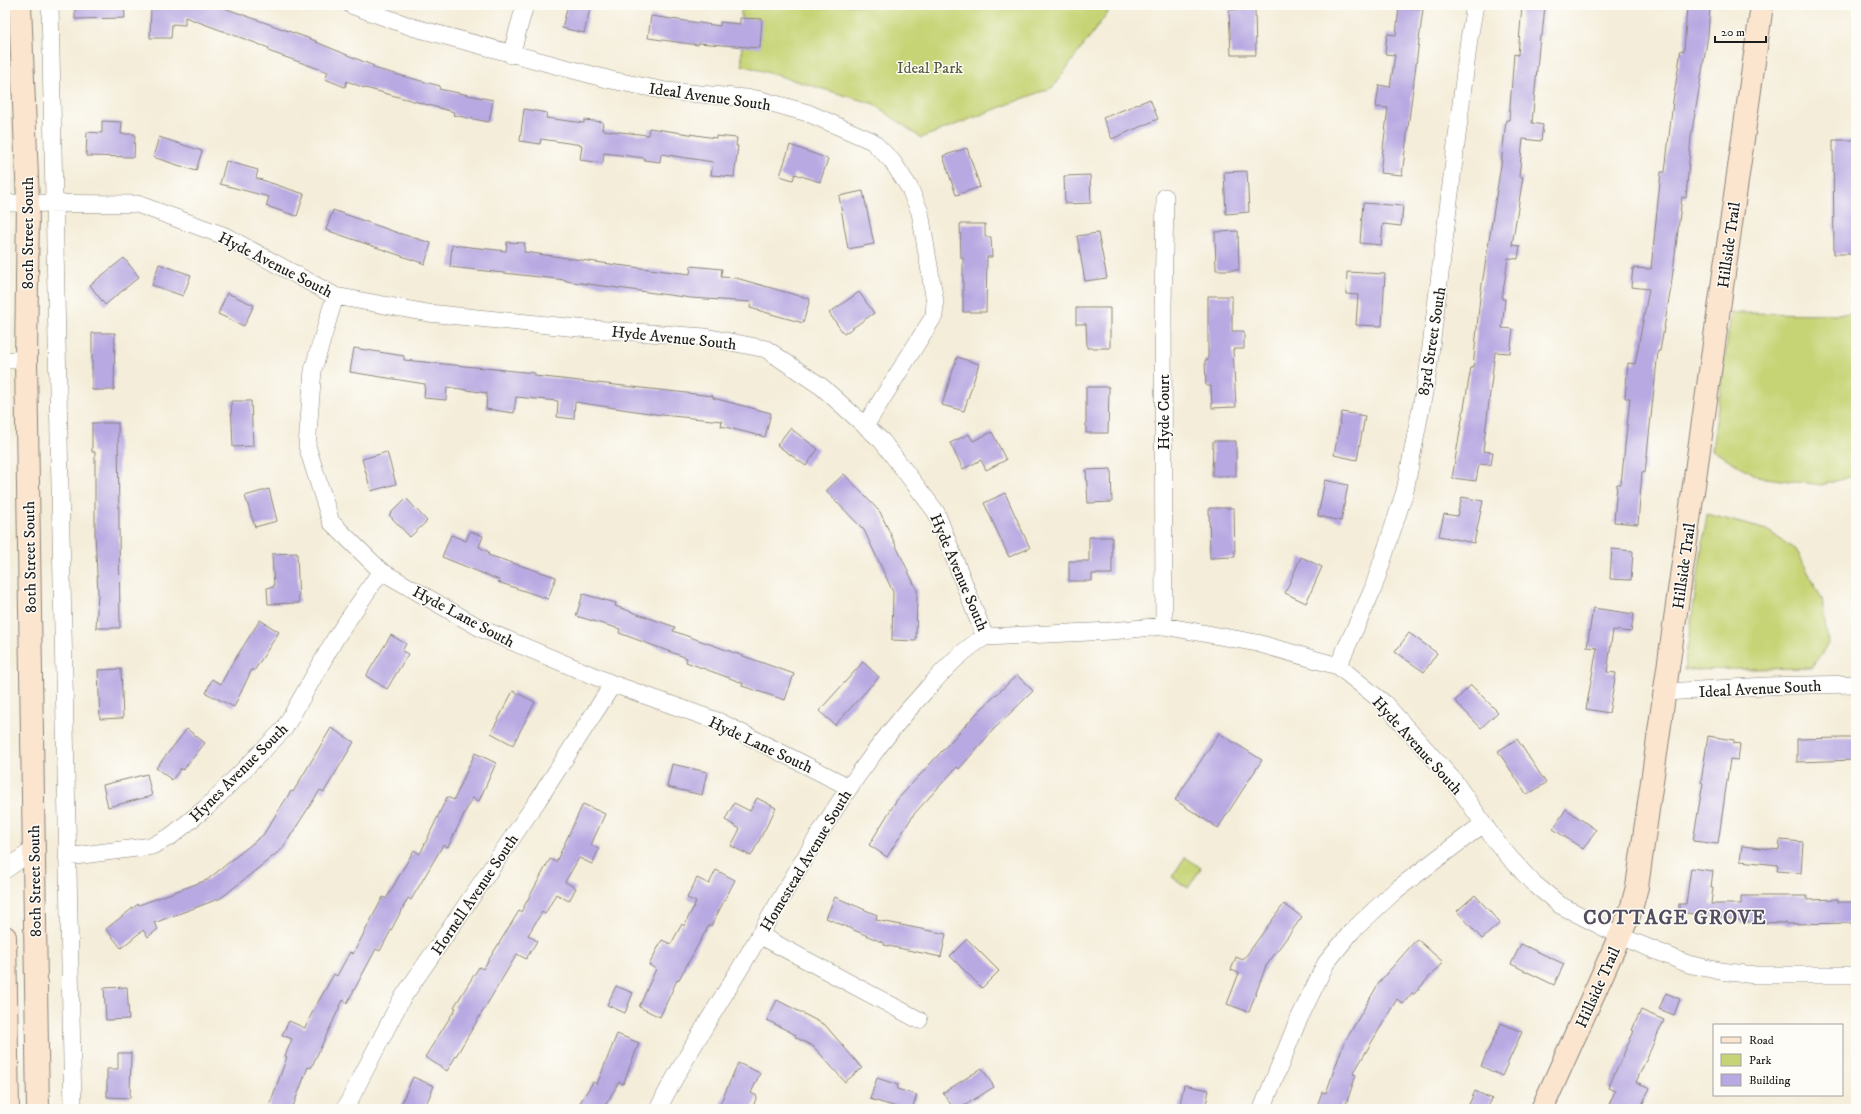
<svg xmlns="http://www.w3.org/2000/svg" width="1861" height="1114" viewBox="0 0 1861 1114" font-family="'IM FELL DW Pica',serif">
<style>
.green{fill:#c7d476;stroke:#727849}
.building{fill:#b8a9e2}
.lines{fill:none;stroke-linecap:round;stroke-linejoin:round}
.street-casing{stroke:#88847a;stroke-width:18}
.secondary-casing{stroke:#88847a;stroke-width:24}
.street{stroke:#fff;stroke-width:17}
.secondary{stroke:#fbe5cf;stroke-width:22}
.labels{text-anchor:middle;stroke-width:3;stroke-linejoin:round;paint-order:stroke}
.park-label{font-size:16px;fill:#585c3c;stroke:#fdfcf7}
.street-label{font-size:16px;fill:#1c1c1c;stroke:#fdfcf7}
.district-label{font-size:20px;font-weight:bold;letter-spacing:1px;fill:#534d61;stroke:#fdfcf7}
</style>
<rect width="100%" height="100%" fill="#fdfcf7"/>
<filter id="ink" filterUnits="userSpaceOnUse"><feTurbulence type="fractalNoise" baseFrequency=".025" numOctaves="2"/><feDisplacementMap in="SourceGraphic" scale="8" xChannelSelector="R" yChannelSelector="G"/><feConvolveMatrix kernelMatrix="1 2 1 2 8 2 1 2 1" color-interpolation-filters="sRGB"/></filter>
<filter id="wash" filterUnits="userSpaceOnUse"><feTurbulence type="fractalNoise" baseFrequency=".012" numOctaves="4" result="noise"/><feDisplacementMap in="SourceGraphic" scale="16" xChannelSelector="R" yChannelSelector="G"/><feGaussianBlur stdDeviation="0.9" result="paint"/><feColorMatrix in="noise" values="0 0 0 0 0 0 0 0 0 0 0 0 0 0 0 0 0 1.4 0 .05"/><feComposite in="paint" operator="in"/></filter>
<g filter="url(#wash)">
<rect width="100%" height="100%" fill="#f4edd9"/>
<path class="green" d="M741 5H1119L1111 8 1053 87 921 138 874 104 742 65Z
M1731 313 1856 314V475L1822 485 1758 477 1712 450Z
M1707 514 1767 530 1797 551 1822 599 1828 644 1811 668 1684 670Z
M1185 857 1201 868 1188 888 1172 877Z"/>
<g id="blocks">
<path class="building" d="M75 5H124L125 18 75 19Z
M151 5H216L316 41V42L374 66 373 68 440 86 439 89 493 100 489 122 453 115 454 112 362 87 347 81 345 87 325 79 328 72 268 51 269 48 185 17V25L172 24 171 38H150Z
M568 5H591L584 33 562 28Z
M1522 5H1545L1542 36H1540L1532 123 1543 125 1541 141 1523 139 1519 177H1523L1512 245 1520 246 1518 259 1508 258 1502 299H1505L1502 328 1513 329 1510 353 1495 352 1483 451 1493 452 1491 465 1479 464 1476 481 1452 478 1471 367 1473 368 1480 297 1501 165 1506 120H1509L1514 54 1518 55Z
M1687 5H1710L1708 36 1691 137 1686 198 1682 197 1671 287 1660 351H1658L1645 473 1642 472 1638 524 1614 522 1617 484H1621L1630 398H1625L1628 363 1635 364 1649 289 1631 287 1633 268 1651 269 1661 172H1665L1673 101 1681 50 1684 51Z
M1399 7 1423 9 1402 175 1380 173 1388 108 1376 107 1379 85 1390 87 1395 55 1385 54 1387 34 1396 35Z
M1255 9 1256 55H1231L1229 10Z
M651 16 720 26V22L740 24V18L762 19 760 48 698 43V45L648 38Z
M1150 99 1158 119 1112 139 1103 118Z
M524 109 547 113 546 118 584 123V120L603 122 602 130 648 135 649 128 716 138V136L737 138 736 146H738L734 177 711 175 713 162 661 154 660 162 644 160V158L604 153 603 163 580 160 582 145 541 139 540 144 520 141Z
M102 121 122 122 121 134H135L134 157 86 156 87 132 102 133Z
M159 137 202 151 196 171 153 157Z
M1833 140H1856V254H1834Z
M790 145 828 159 820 182 795 174 793 180 780 176Z
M967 148 980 187 956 195 943 156Z
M226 161 258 170 256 178 304 194 297 216 266 206 269 197 220 184Z
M1247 171 1249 212 1226 214 1224 172Z
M1090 175 1091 203 1065 204 1064 176Z
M863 191 874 244 848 249 839 196Z
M1363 203 1403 206 1401 226 1383 224 1381 245 1360 243Z
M333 210 398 233 431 243 425 264 326 230Z
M960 224H985V237H991L992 257H987L986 312H963V258H961Z
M1238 231 1239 270H1216L1215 232Z
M1098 233 1107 278 1085 281 1077 236Z
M507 242 525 243 524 252 617 265 690 274 691 266 722 269 721 277 736 278 810 299 803 323 750 308 751 302 691 298 566 281V280L450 267 452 245 506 251Z
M124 258 139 277 105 305 90 285Z
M159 264 191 275 183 296 152 285Z
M1347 272 1385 274 1382 326 1356 325 1358 295 1346 294Z
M859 292 874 313 844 334 829 313Z
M227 293 254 305 244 326 218 314Z
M1208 296H1232V331H1244V349H1233L1236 407 1212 408 1211 386H1206L1205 360H1208Z
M1076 308H1110V348H1087L1086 324H1076Z
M92 333H115L114 390H92Z
M354 348 404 356V360L535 373V376L713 396V398L771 413 765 437 721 426 722 421 662 415 575 402 574 419 557 417 558 401 516 397 514 413 486 409 487 393 447 387 446 400 424 398 425 384 350 372Z
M957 357 979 364 964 411 942 405Z
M1086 387H1109L1108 433H1086Z
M231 401H251L253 446 233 447Z
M1342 412 1365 416 1357 460 1334 455Z
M92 423H118L120 628H96L98 593 95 534V452H92Z
M790 428 818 449 806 466 777 445Z
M992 432 1006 460 986 470 981 460 963 469 950 443 969 434 973 441Z
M1213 441H1236V476H1212Z
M387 452 396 484 371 491 362 459Z
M1111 469 1112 502 1088 503 1086 470Z
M844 474 880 512 917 590 916 641 892 640 893 592 864 530 826 491Z
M1325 480 1348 485 1341 521 1318 516Z
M269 489 277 521 255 527 245 496Z
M1005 493 1030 548 1009 557 984 503Z
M1462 497 1483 501 1474 543 1439 536 1444 514 1457 516Z
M406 498 427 521 410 537 389 515Z
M1209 508H1234L1235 557 1210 558Z
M470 531 483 536 479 547 489 552 488 555 556 577 548 599 498 582 499 580 442 557 451 535 466 541Z
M1089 537H1112V574H1092V581H1069V561H1089Z
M1612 549 1633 551 1631 580 1610 579Z
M297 553 299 603 268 604 267 588 274 587 272 554Z
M1301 557 1322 567 1306 603 1285 593Z
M583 594 616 603 615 606 675 627 673 631 794 674 785 700 742 686 743 683 686 662 687 658 619 633 620 629 576 616Z
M1593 608 1634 614 1631 632 1613 630 1607 672 1616 673 1609 713 1586 709 1597 648 1587 647Z
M260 620 279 632 254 671 252 669 234 707 206 693 212 679 221 684 230 667Z
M1409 633 1437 653 1424 672 1395 652Z
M391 635 406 644 402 651 408 654 387 689 366 676Z
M863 662 879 677 835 725 819 711Z
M121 669 123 718 100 719 98 670Z
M1017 675 1033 691 993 730 959 769 957 767 914 814 887 857 869 845 896 801 976 714Z
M1471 685 1498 712 1481 728 1455 701Z
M513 691 535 702 513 745 491 733Z
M331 728 354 742 324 792 320 790 282 849 221 898 154 923 158 929 148 937 143 930 121 948 106 929 138 904 139 905 207 880 263 835 291 791 293 792Z
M187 729 205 743 183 770 181 768 172 780 156 768Z
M1219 733 1262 760 1218 828 1175 800Z
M1708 736 1734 740V743L1740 744 1738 760 1730 759 1718 844 1693 841 1703 783 1701 782Z
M1841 738H1856V760L1797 762V739Z
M1517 739 1546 783 1527 795 1498 751Z
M475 753 496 763 479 801 472 798 448 847 443 845 411 900 408 898 380 951 376 949 347 1003 343 1000 311 1068 308 1067 292 1109H268L287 1057 285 1056 292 1039 282 1035 289 1021 305 1028 313 1011 334 974 337 976 350 952 353 954 383 897 386 899 414 850 420 854 447 797 454 800Z
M672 764 707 772 702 795 667 787Z
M147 774 152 796 108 807 103 785Z
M757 798 776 808 751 856 731 846 740 829 725 820 734 803 750 811Z
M583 804 605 814 591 845 599 849 592 864 579 858 565 882 576 888 569 901 556 894 545 914 542 912 528 935 537 941 526 959 517 954 447 1071 425 1057 456 1008 454 1007 479 967 483 969 519 911 521 912 550 859 556 862Z
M1566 809 1596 830 1583 849 1553 829Z
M1780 840 1803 842 1801 873 1777 871 1778 865 1740 861 1742 846 1779 850Z
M1691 868 1713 871 1711 887H1713L1711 904H1741V896H1807V900L1838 899V902H1856V923L1786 924V923L1741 922 1740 920 1679 912V904H1686Z
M716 870 735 880 711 926 709 925 678 981 677 980 660 1017 639 1007 656 969 649 965 662 940 671 944 682 924 684 926 696 902 687 898 697 878 709 884Z
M1475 895 1500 923 1482 939 1457 911Z
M835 897 877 915 876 920 946 934 941 957 884 945V943L826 918Z
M1284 904 1302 917 1266 966 1249 1012 1227 1004 1239 973 1231 970 1236 957 1243 960Z
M967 939 999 971 982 988 950 956Z
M1417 939 1443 962 1414 994 1412 993 1403 1004 1397 999 1353 1074 1356 1075 1346 1104 1342 1103 1340 1109H1316L1322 1092 1326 1093 1343 1045 1380 981Z
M1521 944 1564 964 1554 985 1511 964Z
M616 986 633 993 625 1013 607 1005Z
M127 987 129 1019 106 1020 104 988Z
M1666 993 1680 999 1674 1015 1659 1009Z
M777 1000 825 1025 862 1068 845 1082 814 1047 795 1037 796 1035 767 1020Z
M1641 1010 1664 1020 1636 1082 1650 1088 1640 1109H1607L1615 1091 1608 1088 1634 1031 1632 1030Z
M1501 1023 1522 1032 1502 1076 1481 1066Z
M617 1034 639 1043 623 1084 619 1082 603 1109H576L593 1082 597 1084Z
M118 1053H131L130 1098 107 1097V1069H118Z
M738 1063 760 1073 751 1093 757 1096 752 1109H718Z
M982 1068 994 1087 959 1109H954L943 1093Z
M413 1077 434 1086 424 1109H399Z
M877 1078 898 1085 897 1089 917 1095 912 1109H903L870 1099Z
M1184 1085 1209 1090 1205 1109H1179Z
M1475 1091 1492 1099 1487 1109H1467Z"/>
</g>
</g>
<g filter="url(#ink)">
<use href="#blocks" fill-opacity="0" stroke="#88847a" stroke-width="1"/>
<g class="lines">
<defs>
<path id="street" d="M50 5 73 1109
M351 5 412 27 611 80 666 91 757 99 808 113 872 141 892 161 909 187 920 212 935 302 934 316 865 426
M511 55 525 5
M5 203 137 204 225 236 335 296 428 313 578 328 705 337 766 349 822 387 882 441 936 512 985 637
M335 296 313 370 307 446 331 522 381 571 482 629 613 684 720 722 849 787
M5 360H26
M1164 626 1163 306 1165 197
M1338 666 1373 589 1405 491 1428 371 1469 39 1475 5
M1665 692 1766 686 1856 684
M67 857 152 846 171 836 207 807 284 729 335 639 381 571
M5 870 33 850
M759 935 919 1020
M345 1109 401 1000 538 800 613 684
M658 1109C685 1056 718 1006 748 955 802 862 853 768 927 689 944 670 962 650 985 637L1111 631 1164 626 1257 643 1338 666 1384 703 1455 782 1494 839 1510 858 1532 882 1560 905 1620 936 1688 964 1720 971 1755 975H1856
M1262 1109 1297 1023 1326 963 1352 931 1396 890 1483 824"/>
<path id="secondary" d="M20 5 28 203 26 360 38 1109
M5 937 8 1109
M1542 1109 1630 913 1637 887 1762 5"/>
</defs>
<use href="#street" class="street-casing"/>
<use href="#secondary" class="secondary-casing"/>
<use href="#street" class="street"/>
<use href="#secondary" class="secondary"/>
</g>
</g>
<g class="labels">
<g class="park-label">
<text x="930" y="73">Ideal Park</text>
</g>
<g class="street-label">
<text transform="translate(710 96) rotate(8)" y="6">Ideal Avenue South</text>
<text transform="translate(27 233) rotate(-90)" y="6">80th Street South</text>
<text transform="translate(1728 245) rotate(-82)" y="6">Hillside Trail</text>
<text transform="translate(276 264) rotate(27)" y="6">Hyde Avenue South</text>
<text transform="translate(674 337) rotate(6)" y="6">Hyde Avenue South</text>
<text transform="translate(1431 341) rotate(-81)" y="6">83rd Street South</text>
<text transform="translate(1163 412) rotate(-90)" y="6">Hyde Court</text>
<text transform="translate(29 557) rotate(-91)" y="6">80th Street South</text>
<text transform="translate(1683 566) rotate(-82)" y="6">Hillside Trail</text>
<text transform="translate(960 572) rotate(67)" y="6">Hyde Avenue South</text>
<text transform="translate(464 616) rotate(28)" y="6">Hyde Lane South</text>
<text transform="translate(1760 688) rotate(-3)" y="6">Ideal Avenue South</text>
<text transform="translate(761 744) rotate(25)" y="6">Hyde Lane South</text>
<text transform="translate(1418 745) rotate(48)" y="6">Hyde Avenue South</text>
<text transform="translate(238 772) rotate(-45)" y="6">Hynes Avenue South</text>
<text transform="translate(805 860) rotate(-59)" y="6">Homestead Avenue South</text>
<text transform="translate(34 881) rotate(-91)" y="6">80th Street South</text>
<text transform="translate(474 894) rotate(-56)" y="6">Hornell Avenue South</text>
<text transform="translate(1597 987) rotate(-66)" y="6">Hillside Trail</text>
</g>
<g class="district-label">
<text x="1675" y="924">COTTAGE GROVE</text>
</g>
</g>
<rect width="1861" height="1114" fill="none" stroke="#fdfcf7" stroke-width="20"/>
<rect x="1713" y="1024" width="130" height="72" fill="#fdfcf7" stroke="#a3a29f"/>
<rect x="1721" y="1037" width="20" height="6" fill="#fbe5cf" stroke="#a3a29f"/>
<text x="1749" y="1044" font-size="12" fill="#1c1c1c">Road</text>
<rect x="1721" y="1054" width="20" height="12" fill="#c7d476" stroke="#a3a29f"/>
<text x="1749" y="1064" font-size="12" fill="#1c1c1c">Park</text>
<rect x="1721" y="1074" width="20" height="12" fill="#b8a9e2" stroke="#a3a29f"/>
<text x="1749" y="1084" font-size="12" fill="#1c1c1c">Building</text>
<path d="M1715 36v6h51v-6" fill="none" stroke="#1c1c1c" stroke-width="2"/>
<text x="1721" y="36" font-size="12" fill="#1c1c1c" stroke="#fdfcf7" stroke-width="3" paint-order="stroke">20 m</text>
</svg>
